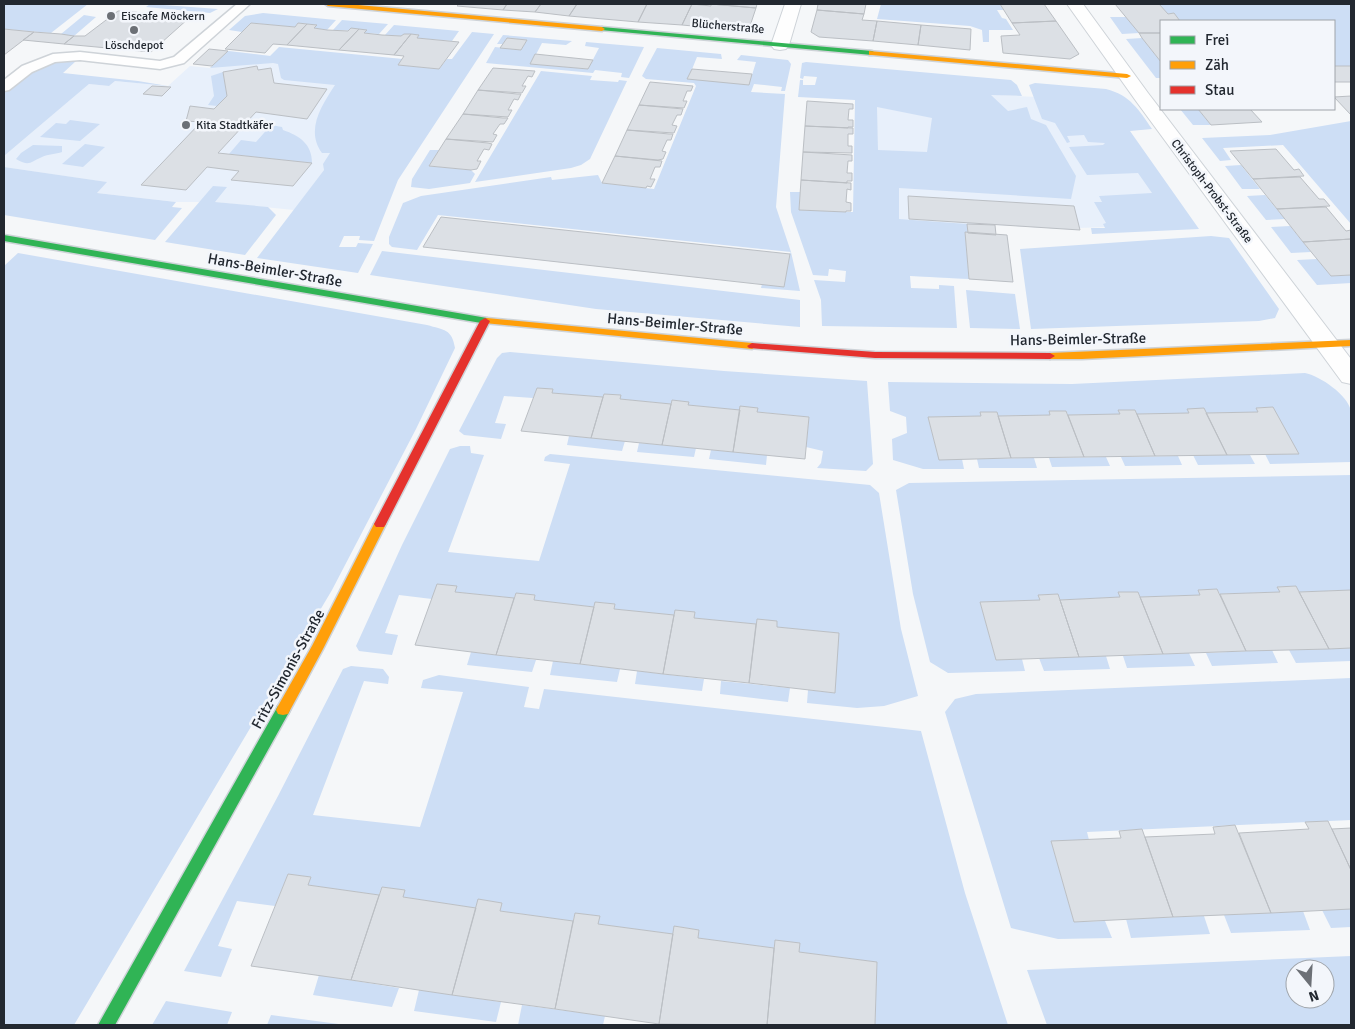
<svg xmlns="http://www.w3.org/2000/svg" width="1355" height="1029" viewBox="0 0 1355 1029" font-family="Signika,sans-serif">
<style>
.built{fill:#e8f0fb}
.green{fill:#cddef5;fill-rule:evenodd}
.building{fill:#dce0e5;stroke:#bbbfc4}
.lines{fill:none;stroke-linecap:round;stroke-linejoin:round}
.lane-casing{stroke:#ced3d8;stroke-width:3}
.street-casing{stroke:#ced3d8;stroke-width:2}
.fast-casing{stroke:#ced3d8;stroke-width:3}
.slow-casing{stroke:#ced3d8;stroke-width:3}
.jam-casing{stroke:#ced3d8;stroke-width:3}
.lane{fill:#fefefe;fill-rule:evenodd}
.street{fill:#fefefe;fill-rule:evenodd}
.fast{fill:#30b455;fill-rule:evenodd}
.slow{fill:#ff9f0a;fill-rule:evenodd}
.jam{fill:#e5322d;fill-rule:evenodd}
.poi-dot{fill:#6c7076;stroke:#f3f6fb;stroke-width:2}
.labels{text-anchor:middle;stroke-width:5;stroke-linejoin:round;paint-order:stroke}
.far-poi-label{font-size:12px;fill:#222830;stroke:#f3f6fb;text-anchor:start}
.far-street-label{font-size:12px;fill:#222830;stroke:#f3f6fb}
.street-label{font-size:15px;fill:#222830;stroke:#f3f6fb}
</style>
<rect width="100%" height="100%" fill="#f5f7f9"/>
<path class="built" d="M228 51 279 57 344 79 333 146 324 170 294 210 215 202H176L97 193 106 182 4 167V156L89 84 109 86 115 81 168 86 190 66 210 68Z
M876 89 1099 100 1183 224 1079 228 1080 230 995 225 996 234 1007 235 1013 282 881 274Z"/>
<path class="green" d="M4 4H88L51 33 4 29Z
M150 4 218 9 210 13 146 7Z
M881 4H1000L1004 10H997L1002 18 1006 19 1013 30H989V42H983L982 30 970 26 877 19Z
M1159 4H1351V66H1334V21H1175H1180L1174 13 1168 14Z
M263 13 336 20 327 30 314 28 316 25 298 23 295 27 252 23 242 32 229 30 245 16Z
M84 15 96 17 74 36 61 34Z
M1110 17H1126L1139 33 1122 34Z
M342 20 388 24 379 34 364 33 366 31 333 30Z
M394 25 459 31 452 41 417 38 419 35 404 34 401 36 385 35Z
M472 32 494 34 398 180 374 241 359 240 360 236H344L339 247H356L358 243 373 244 358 273 257 258 324 170 323 164 330 153H322C305 130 322 105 335 85L284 80 281 78 278 64 273 63 210 68 228 51 270 56 279 47 403 59 398 65 439 69 447 59H452Z
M503 35 572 41 566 45 542 43 531 64 588 69 599 48 585 46 586 42 644 47 629 78 621 77 622 73 595 70 593 73 486 63 495 47 521 50 527 40 507 38 503 44H497Z
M1142 38 1161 62V78H1156L1126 39Z
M657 48 721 54 722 59 697 57 688 79 752 75 756 62 737 60 741 55 788 60 791 64 785 91H781L782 87 754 84 751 92 785 94 776 207 791 252 800 291 761 288 762 284 791 252 438 215 417 250 392 247 389 244V237L403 203 421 196 551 177 552 180 598 175 602 183 654 189 696 86 694 83 646 79 642 76Z
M64 60 76 61 63 73 138 81 168 86 115 81 109 86 89 84 4 156V93C23 77 39 64 64 60Z
M806 62 1011 80 1017 85 1022 96 991 95 1008 111 1027 107 1031 119 1046 125 1076 176 1071 199 899 188V219L967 224 968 233H965L969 279 910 276 911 288 939 289V285L954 286 957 328 822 326 821 300 814 280 845 282 846 271 829 269 828 276 813 275 791 212 790 192H800L799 210 853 212 855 100 798 97 800 80H803V85H815L817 77 804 76 803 79 800 78 802 63ZM877 107 932 118 927 152 878 150Z
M541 71 592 76 590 80 618 82 619 80 627 81 590 159 581 165 571 168 475 182Z
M223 72 227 96 217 106 208 105 214 96 211 76Z
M1035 83 1106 89C1130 95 1139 110 1152 129L1130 131 1199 229 1092 234 1091 228H1105L1103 224 1106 223 1094 202H1102L1099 196 1152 193 1138 173 1087 175 1069 147 1103 145 1105 143 1088 142 1084 135 1067 136 1070 142 1067 143 1055 123 1042 119 1029 85Z
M1180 109H1198L1211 125H1193Z
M70 120 100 124 80 141 40 137 56 123 66 124Z
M1351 121V224L1283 145 1223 148 1231 160 1220 161 1202 138 1270 135Z
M271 125 282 127 283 130C300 136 312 144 312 163L229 154 241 140 256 142Z
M85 144 105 147 83 167 62 164Z
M33 145 62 146V152C56 154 48 154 42 157 30 162 30 167 16 159L21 153Z
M430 150H439L429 166 471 170 475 174 470 183 429 189 411 187 412 179Z
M1241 165 1260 189H1242L1225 166Z
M4 167 107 182 97 193 176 202 172 207 182 208 155 240 4 215Z
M213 186 227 187 215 202 268 207 276 215 245 255 165 242Z
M1265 195 1285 219 1266 220 1247 196Z
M1290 226 1311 252 1291 253 1271 227Z
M1211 236 1229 238 1279 309 1275 318 1259 321 1031 329 1020 249Z
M382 251 800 300V327L596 309 370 275Z
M18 253 427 325C444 330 452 329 455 348L416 429 332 590 74 1025H4V266Z
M1317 259 1331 276 1351 275V283L1317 285 1297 260Z
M966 290 1015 294 1020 329 970 328Z
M510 352 724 371 867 381 873 464 866 471 817 468 821 463 823 451 806 447 809 417 688 405V402L672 400 671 404 620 399V395L604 394 603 397 552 393 553 389 537 388 533 398 504 396 495 423 506 424 501 439 464 435 459 431 497 358 502 353Z
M1305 373C1320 376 1348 395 1351 411 1354 427 1351 446 1351 462L1270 464 1265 454 1273 407 1257 408 1258 412 1206 413 1204 409H1188L1189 413 1137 414 1135 410H1119L1120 414 1068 415 1066 411H1049L1050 415 998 416 996 412H980L981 416 928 417 939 459H962L964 469H923L893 460 892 439 907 433 906 417 890 411 888 382 1072 384Z
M569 436 625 441 622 451 567 445Z
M639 443 696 448 694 457 637 452Z
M460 446H470L471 453 484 455 448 552 539 561 570 464 544 461 545 457 550 454 870 485 879 493 901 629 918 696 884 706 857 708 807 703 808 690 835 693 838 633 777 627V621L757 619 756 624 694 618 695 612 674 615 614 609 615 604 596 602 594 607 534 600 535 595 516 593 514 598 455 592 432 599 399 595 385 633 398 635 392 655 359 651 356 646 402 545 450 449Z
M711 450 767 455 766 465 709 459Z
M1193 455H1250L1255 464 1198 465Z
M1178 456 1182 465 1125 466 1121 457Z
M1106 457 1110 466 1052 467 1049 458Z
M1034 458 1037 468H979L977 459Z
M1351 475V590L1299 592 1296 586 1277 587 1280 592 1220 594 1217 589 1198 590 1200 595 1140 597 1138 592H1119L1120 597 1060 600 1058 594 1039 595 1040 600 980 602 996 660 1022 659 1025 671 948 673 930 662 913 594 896 490 909 483Z
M1351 648V661L1296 663 1289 650Z
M1272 650 1278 663 1212 666 1206 653Z
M471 652 536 660 532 672 467 665Z
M1189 653 1195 666 1127 668 1123 656Z
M1106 656 1110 669 1044 671 1039 658Z
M553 661 620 669 617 682 550 675Z
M351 666 383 669 389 677 388 684 364 681 313 815 420 827 463 692 421 688 423 680 439 675 529 687 524 707 539 709 544 689 921 731 965 893 1008 1025H875L877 962 799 952 800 943 775 940 774 948 698 938 699 930 675 926 673 934 598 924 600 916 575 913 573 921 500 911 502 903 478 899 476 908 403 897 405 890 382 887 379 895 308 885 311 877 288 874 275 906 237 901 218 946 232 949 221 977 184 971 278 796 343 669Z
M637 671 704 679 702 691 635 684Z
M1351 678V820L1087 832 1089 840 1051 841 1074 922 1105 921 1112 938 1058 939 1011 928 945 712 955 699 976 694Z
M721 681 790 688 788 702 720 694Z
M1351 908V927L1331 928 1322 910Z
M1303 911 1310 930 1231 933 1224 915Z
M1204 916 1210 934 1131 938 1126 919Z
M1351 956V1025H1047L1027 970ZM1295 969H1325V999H1295Z
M319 975 399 988 392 1007 313 995Z
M419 990 501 1002 496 1022 414 1011Z
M166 1001 232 1012 227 1025H152Z
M522 1005 605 1016 603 1025H518Z
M271 1015 346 1025H267Z"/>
<path class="building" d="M459 4H507L503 10 457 6Z
M507 4H541L535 12 503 10Z
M541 4H577L569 16 535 12Z
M577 4H647L638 22 569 16Z
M647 4H692L682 25 638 22Z
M692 4 711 6V4L756 8 750 26 736 30 682 25Z
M711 4H757L756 8Z
M818 4H866L864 14 817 10Z
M1000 4H1044L1056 21 1012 23Z
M1115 4H1159L1168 14 1174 13 1180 21H1161V33H1139Z
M817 10 864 14 862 20 877 21 873 41 819 37 811 32Z
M118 11H124L189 18 151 52 64 44 74 36H85Z
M877 21 921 25 918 45 873 41Z
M1056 21 1079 54 1070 59 1003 53 1001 36 1020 35 1012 23Z
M251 23 295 27 298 23 307 24 287 45 273 44 265 53 225 49Z
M307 24 317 25 314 28 327 30 348 31 351 28 359 29 339 50 287 45Z
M921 25 971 29 970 50 918 45Z
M4 29 34 32 4 55Z
M359 29 367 30 364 33 382 35 401 36 404 34H411L394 55 339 50Z
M34 32 61 34 74 36 64 44 23 40Z
M1139 33H1161V62L1142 38Z
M411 34 419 35 417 38 459 42 439 69 398 65 404 56 394 55Z
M507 38 527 40 521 50 500 48Z
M209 49 228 51 212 66 193 64Z
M535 54 593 60 588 69 530 64Z
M257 66 258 70 271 68 274 83 327 89 307 119 256 112 218 153 312 163 293 186 231 180 239 171 207 167 186 190 141 185 201 122 186 121 190 106 214 109 227 96 223 72Z
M1334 66H1351V82H1334Z
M493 68 535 71 532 77 528 76 522 86H526L522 93 478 90Z
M692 69 752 74 749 85 687 79Z
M650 82 693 86 691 91H687L683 101H687L684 108 639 105Z
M152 86 171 87 162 96 143 94Z
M478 90 517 94H521L518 100 514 99 508 110H512L508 117 463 114Z
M1351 96V115L1334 97Z
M807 101 853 104V109H849L848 120H853V127H848V128L805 126Z
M639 105 683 109 681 115H677L672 125 677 126 674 133 627 130Z
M1198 109H1250L1262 122 1211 125Z
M463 114 503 118H508L504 124H500L493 134 497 135 493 142 446 139Z
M805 126 853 128V134H848V146H852V153L803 152Z
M627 130 669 134H673L671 140H667L662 151 666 152 663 159 658 160 615 156Z
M446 139 488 143 492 144 489 150 484 149 477 161H481L477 169 471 170 429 166Z
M1276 149 1294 170 1299 169 1304 176 1253 179 1230 151Z
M803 152 852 155V161H848L847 173H852V181H847V183L801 180Z
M615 156 662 161 660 167H655L650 179H655L651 187 647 186 646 188 602 183Z
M1300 177 1319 199H1324L1330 206 1277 209 1253 179Z
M801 180 851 183V190L847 189 846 202 851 203V211H846V212L799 210Z
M908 196 1074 206 1080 230 909 219Z
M1326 207 1346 231 1351 230V239L1303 242 1277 209Z
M441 217 790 254 784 287 423 247Z
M967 224 995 225 996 235 968 233Z
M965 232 1007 235 1013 282 969 279Z
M1351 239V275L1331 276 1303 242Z
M537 388 553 389 552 393 603 397 591 438 521 431Z
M604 394 621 395 620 399 671 404 662 445 591 438Z
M672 400 689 402 688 405 740 410 733 452 662 445Z
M740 406 758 408 757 412 809 417 805 459 733 452Z
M1273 407 1299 454 1227 455 1206 413 1258 412 1256 408Z
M1204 408 1227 455 1155 456 1137 414 1189 413 1187 409Z
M1118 410H1135L1155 456 1084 457 1068 415 1120 414Z
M1049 411H1066L1084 457 1011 458 998 416 1050 415Z
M980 412H997L1011 458 939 460 928 417 981 416Z
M437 584 457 586 455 592 514 598 496 655 415 645Z
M1296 586 1329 649 1246 651 1220 594 1280 592 1277 587Z
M1217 589 1246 651 1163 654 1140 597 1200 595 1198 590Z
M1351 590V648L1329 649 1299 592Z
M1118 592H1138L1163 654 1079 657 1060 600 1120 597Z
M516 593 535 595 534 600 594 607 580 664 496 655Z
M1058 594 1079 657 996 660 980 602 1040 600 1038 595Z
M595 602 615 604 614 609 674 615 663 674 580 664Z
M675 610 695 612 694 618 756 624 749 683 663 674Z
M757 619 777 621V627L839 633 835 693 749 683Z
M1328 821 1351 870V909L1271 913 1239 833 1309 829 1305 822Z
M1235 825 1271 913 1173 917 1145 837 1215 834 1213 827Z
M1351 828V870L1332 829Z
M1142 829 1173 917 1074 922 1051 841 1121 838 1119 831Z
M288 874 311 877 308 885 379 895 351 980 251 966Z
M382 887 405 890 403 897 476 908 452 995 351 980Z
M478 899 502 903 500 911 573 921 555 1009 452 995Z
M575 913 600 916 598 924 673 934 659 1024 555 1009Z
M674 926 699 930 698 938 774 948 767 1025 659 1024Z
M775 940 800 943 799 952 877 962 875 1025H767Z"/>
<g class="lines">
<defs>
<path id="lane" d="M237 4H250L184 63 160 69 80 60 55 62 32 72 9 90 4 91V80L22 66 53 54 80 52 160 61 174 57Z"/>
<path id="street" d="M785 4H801L789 45 786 49 780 50 774 49 771 45Z
M1067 4H1083L1148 93 1351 359V384L1342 382 1136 101Z"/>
<path id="fast" d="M602 27 872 51 876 53 872 55 600 30V28Z
M4 235 487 318 492 321 487 324 4 241Z
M283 705 288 706 290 710 288 714 115 1025H98L278 706Z"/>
<path id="slow" d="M325 4H347L602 27 605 29 602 31 328 6Z
M869 51 1127 74 1131 76 1127 78 872 55H869Z
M487 318 752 343 757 346 752 349 484 323 482 321Z
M1351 340V346L1082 359H1050L1045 356 1050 353Z
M380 520 386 524 323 649 288 714 283 715 278 714 276 710 278 706 312 646 374 524Z"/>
<path id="jam" d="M485 318 490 321 386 524 384 527H376L374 524 480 321Z
M752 343 875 352 1050 353 1055 356 1050 359 875 358 749 348 747 346Z"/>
</defs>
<use href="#lane" class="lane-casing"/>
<use href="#street" class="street-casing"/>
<use href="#fast" class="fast-casing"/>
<use href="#slow" class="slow-casing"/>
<use href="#jam" class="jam-casing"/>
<use href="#lane" class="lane"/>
<use href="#street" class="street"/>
<use href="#fast" class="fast"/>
<use href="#slow" class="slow"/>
<use href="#jam" class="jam"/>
</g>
<g class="poi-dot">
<circle cx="111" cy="16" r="5"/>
<circle cx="134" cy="30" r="5"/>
<circle cx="186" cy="125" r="5"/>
</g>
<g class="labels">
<g class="far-poi-label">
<text x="121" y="20">Eiscafe Möckern</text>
<text x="134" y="49" text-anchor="middle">Löschdepot</text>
<text x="196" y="129">Kita Stadtkäfer</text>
</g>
<g class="far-street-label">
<text transform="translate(728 26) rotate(5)" y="4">Blücherstraße</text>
<text transform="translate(1212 191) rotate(53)" y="4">Christoph-Probst-Straße</text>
</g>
<g class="street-label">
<text transform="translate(275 270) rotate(10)" y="5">Hans-Beimler-Straße</text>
<text transform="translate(675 324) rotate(5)" y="5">Hans-Beimler-Straße</text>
<text transform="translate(1078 339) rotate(-1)" y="5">Hans-Beimler-Straße</text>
<text transform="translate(288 669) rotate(-61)" y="5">Fritz-Simonis-Straße</text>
</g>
</g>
<rect width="1355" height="1029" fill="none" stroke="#222830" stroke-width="10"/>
<rect x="1160" y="20" width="175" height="90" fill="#f3f6fb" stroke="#9fa4aa"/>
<rect x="1170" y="36" width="25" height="8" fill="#30b455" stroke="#9fa4aa"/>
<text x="1205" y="45" font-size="15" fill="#222830">Frei</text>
<rect x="1170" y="61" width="25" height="8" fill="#ff9f0a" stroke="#9fa4aa"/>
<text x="1205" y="70" font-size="15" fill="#222830">Zäh</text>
<rect x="1170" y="86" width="25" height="8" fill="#e5322d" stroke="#9fa4aa"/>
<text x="1205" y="95" font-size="15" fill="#222830">Stau</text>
<g transform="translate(1310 984) rotate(162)"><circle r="24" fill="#f3f6fb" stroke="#9fa4aa"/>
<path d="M0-4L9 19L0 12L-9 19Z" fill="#6c7076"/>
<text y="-8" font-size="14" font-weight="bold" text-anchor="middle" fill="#222830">N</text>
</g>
</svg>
